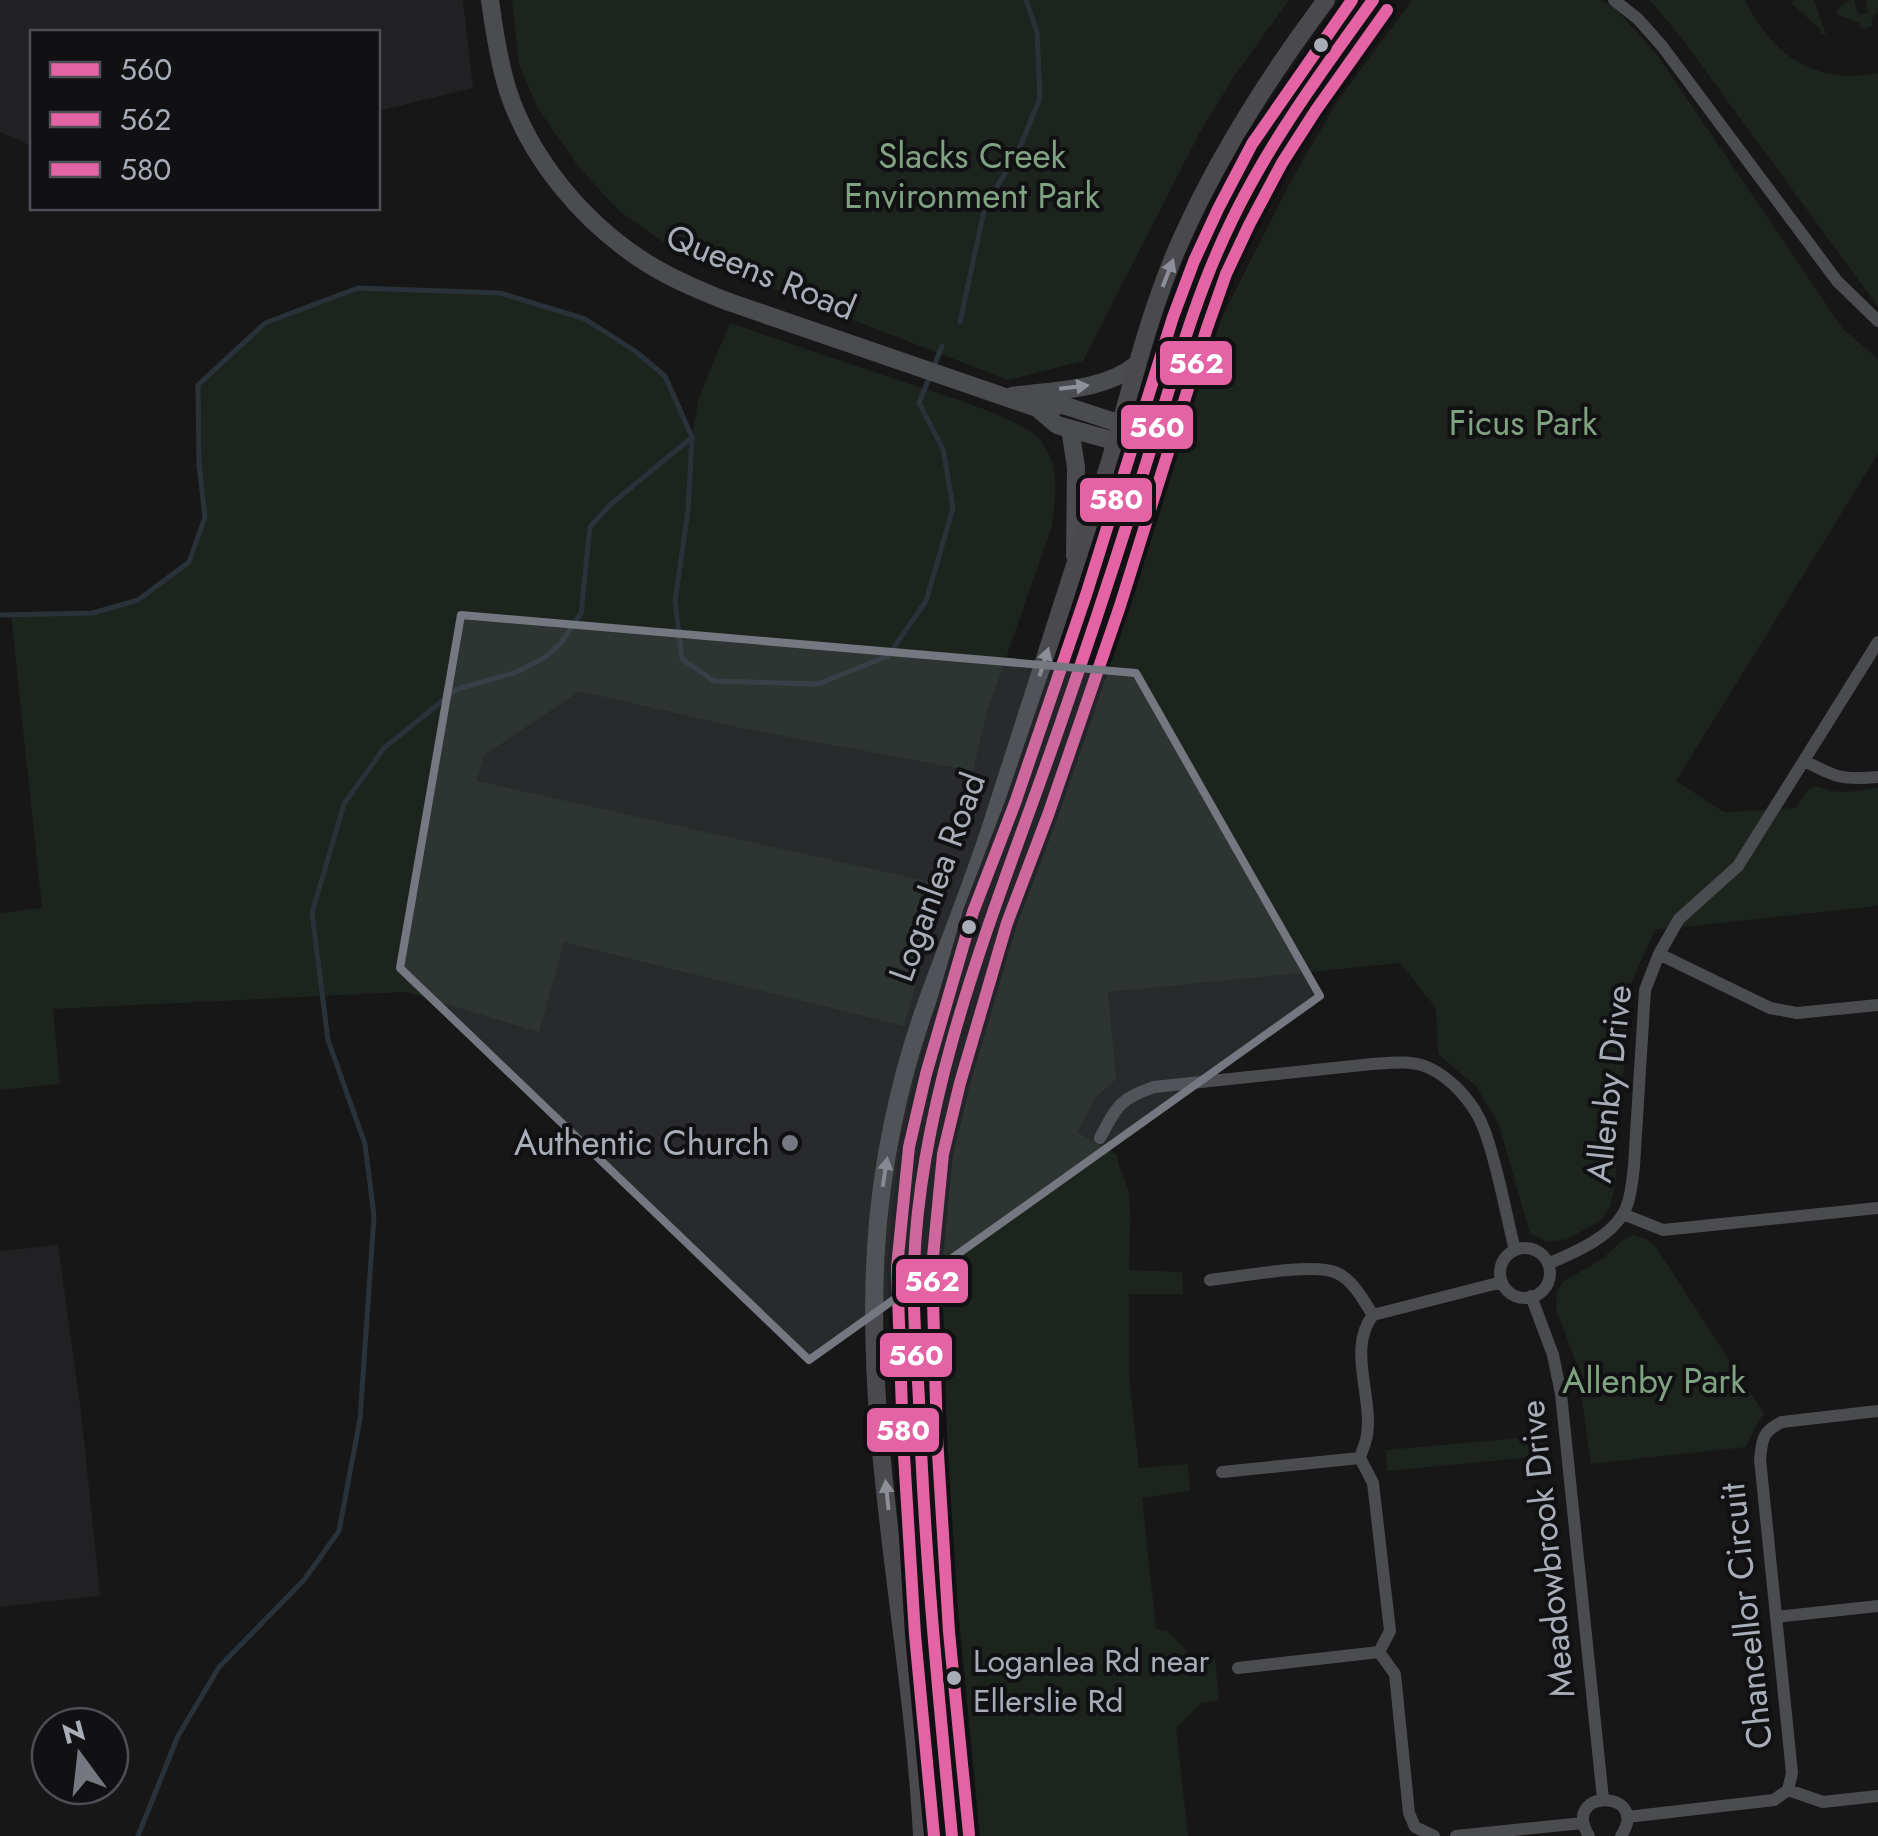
<svg xmlns="http://www.w3.org/2000/svg" width="1878" height="1836" viewBox="0 0 1878 1836" font-family="Jost,sans-serif">
<style>
.built{fill:#212123}
.green{fill:#1d241e}
.lines{fill:none;stroke-linecap:round;stroke-linejoin:round}
.stream{stroke:#2a3239;stroke-width:5}
.minor{stroke:#4b4c50;stroke-width:12}
.tertiary{stroke:#4b4c50;stroke-width:18}
.secondary{stroke:#4a4a4e;stroke-width:18}
.bus-1-casing{stroke:#111113;stroke-width:20}
.bus-2-casing{stroke:#111113;stroke-width:20}
.bus-3-casing{stroke:#111113;stroke-width:20}
.bus-1{stroke:#e463a4;stroke-width:12}
.bus-2{stroke:#e463a4;stroke-width:12}
.bus-3{stroke:#e463a4;stroke-width:12}
.oneway{fill:#8c8f98}
.oneway2{fill:#8c9099}
.marked{fill:#757880;fill-opacity:0.2;stroke:#757880;stroke-width:8;stroke-linejoin:round}
.bus-dot{fill:#a8adb8;stroke:#111113;stroke-width:4}
.poi-dot{fill:#757880;stroke:#111113;stroke-width:4}
.labels{text-anchor:middle;stroke-width:8;stroke-linejoin:round;paint-order:stroke}
.bus-label{font-size:32px;fill:#a8adb8;stroke:#111113;text-anchor:start}
.park-label{font-size:35px;fill:#7fa381;stroke:#111113}
.street-label{font-size:35px;fill:#a8adb8;stroke:#111113}
.poi-label{font-size:35px;fill:#a8adb8;stroke:#111113;text-anchor:end}
.line-badge{stroke:#111113;stroke-width:4}
.badge-label{font-size:28px;text-anchor:middle;font-weight:bold;fill:#fff}
</style>
<rect width="100%" height="100%" fill="#171717"/>
<path class="built" d="M0 0H463L473 88 378 111V32H32V146L0 132Z
M58 1245 82 1420 100 1596 0 1607V1251Z"/>
<path class="green" d="M512 0H1289L1235 75 1200 132 1083 361 1008 380 732 273 665 243 619 211 578 166 537 107 519 64Z
M1412 0H1600L1613 6 1658 56 1843 329 1878 359V454L1676 781 1724 812 1796 808C1817 772 1814 792 1844 792 1855 792 1867 789 1878 788V906L1655 930 1630 985 1615 1186 1610 1207 1601 1220 1568 1239 1548 1242 1530 1234 1499 1125 1476 1086 1438 1054 1436 1008 1400 963 1108 992 1116 1079 1096 1097 1077 1132 1117 1155C1118 1170 1127 1180 1129 1195 1132 1219 1129 1246 1129 1270L1182 1272 1183 1294H1129V1376L1139 1468 1188 1464 1190 1491 1142 1498 1156 1629 1168 1631 1196 1661 1215 1659 1219 1700 1201 1703 1176 1728 1188 1836H980L934 1356 937 1241 954 1128 966 1080 976 1055 982 1020 990 990 994 986 989 975 994 972 1041 837 1136 590 1183 426 1223 315 1294 175 1339 99Z
M1650 0H1745C1773 56 1814 85 1878 73V307L1683 40Z
M1795 0H1814L1826 34H1821V30L1791 3Z
M1854 0 1857 11 1861 15 1868 12 1866 0H1878V12L1871 20 1873 26 1861 29 1859 23 1836 14C1840 5 1844 0 1854 0Z
M358 288 500 293 585 319 635 351 665 376 692 435 699 397 730 323C791 344 852 365 913 385 943 395 1021 418 1040 440 1061 465 1056 499 1051 529L986 715 973 771 741 728 580 691 484 755 477 781 944 885 904 1026 564 942 539 1032 406 992 53 1009 60 1084 0 1090V913L42 908 11 615 93 613 138 600 189 562 205 517 199 465 198 385 265 323Z
M1632 1235 1646 1239 1656 1247 1764 1414 1755 1427 1746 1447 1591 1464 1577 1365 1556 1309 1557 1291 1564 1281 1602 1259 1619 1243Z
M1544 1436 1545 1456 1387 1471 1386 1450Z"/>
<g class="lines">
<path class="stream" d="M960 322 985 206 1018 152 1040 98 1037 32 1026 0
M0 615 93 613 138 600 189 562 205 517 199 465 198 385 265 323 358 288 500 293 585 319 635 351 665 376 692 437 688 511 675 601 682 659 714 681 818 684 888 656 926 601 953 508 943 449 919 403 942 346
M138 1836 178 1736 219 1667 304 1580 339 1531 360 1419 374 1216 365 1144 328 1040 312 913 344 804 384 748 457 689 517 672 544 658 561 643 581 613 590 527 610 505 691 438"/>
<path class="minor" d="M1614 0 1638 19 1662 46 1837 281 1878 321
M1805 761C1836 778 1843 780 1878 777
M1659 954 1770 1008 1797 1013 1878 1005
M1100 1138C1117 1106 1119 1099 1154 1087L1372 1064C1390 1063 1410 1060 1427 1067 1451 1077 1475 1104 1484 1129 1498 1166 1505 1211 1515 1250
M1623 1214 1663 1230 1878 1208
M1500 1273a25 25 0 1 1 50 0a25 25 0 1 1-50 0Z
M1548 1264C1573 1253 1608 1239 1623 1214 1631 1200 1632 1182 1634 1166L1645 990 1659 954 1679 919 1738 866 1878 642
M1210 1280C1238 1277 1314 1262 1337 1273 1354 1281 1363 1300 1373 1315
M1531 1296 1553 1355 1561 1394 1603 1799
M1222 1472 1360 1458
M1776 1617 1878 1606
M1238 1668 1379 1652
M1788 1790 1792 1773 1760 1459C1762 1439 1763 1431 1782 1422L1878 1411
M1627 1817 1774 1800 1788 1790 1823 1802 1878 1796
M1434 1836 1415 1827 1409 1813 1395 1674 1379 1652 1390 1631 1373 1483 1360 1458C1362 1451 1366 1442 1367 1435 1373 1396 1347 1348 1373 1315L1502 1282
M1456 1836 1583 1823
M1589 1836C1559 1788 1652 1789 1621 1836"/>
<path class="tertiary" d="M490 0C494 30 499 62 508 91 530 158 581 219 639 258 667 277 698 290 729 302L1037 408 1057 425 1150 451
M1012 396C1053 390 1103 391 1136 365
M1037 408 1063 405 1155 435
M1070 429 1076 467 1075 556"/>
<path class="secondary" d="M922 1836C912 1640 864 1445 876 1248 881 1166 899 1079 927 1002 950 938 976 876 996 811 1023 728 1049 645 1076 562 1087 528 1100 495 1110 461 1132 387 1149 311 1181 240 1219 154 1270 75 1326 0
M952 1836 932 1633 920 1438 914 1266 926 1151 943 1079 990 917 1031 809 1103 600 1190 322 1210 267 1233 217 1267 154 1302 100 1373 0"/>
<defs>
<path id="bus-1" d="M952 1836C938 1691 924 1546 919 1401 917 1356 912 1310 914 1265 921 1079 1000 899 1060 725 1092 633 1122 541 1151 448 1175 371 1196 293 1232 220 1270 141 1322 71 1373 0"/>
<path id="bus-2" d="M969 1834 949 1632 937 1437 932 1267 943 1154 960 1083 1007 923 1048 815 1120 606 1207 328 1226 274 1249 225 1282 163 1316 110 1387 10"/>
<path id="bus-3" d="M934 1836 915 1635 903 1439 897 1267 909 1147 926 1074 973 912 1015 803 1086 595 1173 317 1194 261 1218 209 1252 144 1352 0"/>
</defs>
<use href="#bus-1" class="bus-1-casing"/>
<use href="#bus-2" class="bus-2-casing"/>
<use href="#bus-3" class="bus-3-casing"/>
<use href="#bus-1" class="bus-1"/>
<use href="#bus-2" class="bus-2"/>
<use href="#bus-3" class="bus-3"/>
</g>
<defs><path id="oneway-solid" d="M-6-.8H1V-3.2L6.5 0L1 3.2V.8H-6Z" transform="scale(2.5)"/></defs>
<g class="oneway">
<use href="#oneway-solid" transform="translate(1168 273) rotate(-69)"/>
<use href="#oneway-solid" transform="translate(1044 662) rotate(-72)"/>
<use href="#oneway-solid" transform="translate(885 1172) rotate(-81)"/>
<use href="#oneway-solid" transform="translate(887 1495) rotate(-96)"/>
</g>
<use class="oneway2" href="#oneway-solid" transform="translate(1074 387) rotate(-7)"/>
<path class="marked" d="M461 615 1136 673 1320 996 809 1360 400 968Z"/>
<g class="bus-dot">
<circle cx="1321" cy="45" r="9"/>
<circle cx="969" cy="927" r="9"/>
<circle cx="954" cy="1678" r="9"/>
</g>
<circle class="poi-dot" cx="790" cy="1143" r="10"/>
<g class="labels">
<g class="bus-label">
<text x="973" y="1672">Loganlea Rd near<tspan x="973" dy="40">Ellerslie Rd</tspan></text>
</g>
<g class="park-label">
<text x="972" y="168">Slacks Creek<tspan x="972" dy="40">Environment Park</tspan></text>
<text x="1523" y="435">Ficus Park</text>
<text x="1654" y="1393">Allenby Park</text>
</g>
<g class="street-label">
<text transform="translate(761 272) rotate(22)" y="12">Queens Road</text>
<text transform="translate(937 877) rotate(-70)" y="12">Loganlea Road</text>
<text transform="translate(1609 1084) rotate(-84)" y="12">Allenby Drive</text>
<text transform="translate(1547 1549) rotate(-96)" y="12">Meadowbrook Drive</text>
<text transform="translate(1746 1616) rotate(-96)" y="12">Chancellor Circuit</text>
</g>
<g class="poi-label">
<text x="770" y="1155">Authentic Church</text>
</g>
</g>
<g class="line-badge">
<rect x="1158" y="339" width="76" height="48" rx="10" fill="#e463a4"/>
<rect x="1119" y="403" width="76" height="48" rx="10" fill="#e463a4"/>
<rect x="1078" y="476" width="76" height="48" rx="10" fill="#e463a4"/>
<rect x="894" y="1257" width="76" height="48" rx="10" fill="#e463a4"/>
<rect x="878" y="1331" width="76" height="48" rx="10" fill="#e463a4"/>
<rect x="865" y="1406" width="76" height="48" rx="10" fill="#e463a4"/>
</g>
<g class="badge-label">
<text x="1196" y="373">562</text>
<text x="1157" y="437">560</text>
<text x="1116" y="509">580</text>
<text x="932" y="1291">562</text>
<text x="916" y="1365">560</text>
<text x="903" y="1440">580</text>
</g>
<rect x="30" y="30" width="350" height="180" fill="#111113" stroke="#4d4f55" stroke-width="2.5"/>
<rect x="50" y="62" width="50" height="15" fill="#e463a4" stroke="#4d4f55" stroke-width="2.5"/>
<text x="120" y="80" font-size="30" fill="#a8adb8">560</text>
<rect x="50" y="112" width="50" height="15" fill="#e463a4" stroke="#4d4f55" stroke-width="2.5"/>
<text x="120" y="130" font-size="30" fill="#a8adb8">562</text>
<rect x="50" y="162" width="50" height="15" fill="#e463a4" stroke="#4d4f55" stroke-width="2.5"/>
<text x="120" y="180" font-size="30" fill="#a8adb8">580</text>
<g transform="translate(80 1756) rotate(345)"><circle r="48" fill="#111113" stroke="#4d4f55" stroke-width="2.5"/>
<path d="M0-8L18 38L0 25L-18 38Z" fill="#757880"/>
<text y="-15" font-size="28" font-weight="bold" text-anchor="middle" fill="#a8adb8">N</text>
</g>
</svg>
